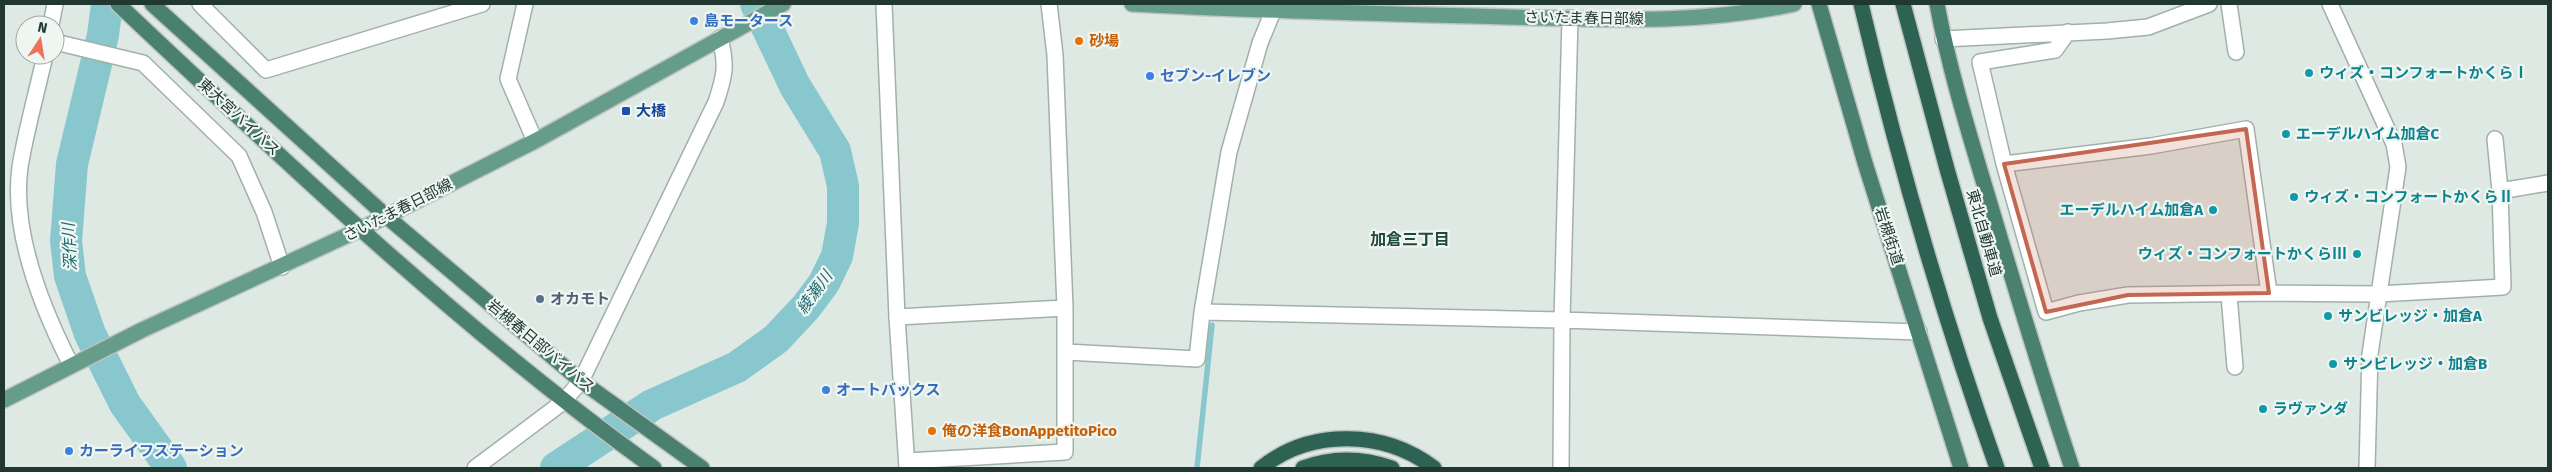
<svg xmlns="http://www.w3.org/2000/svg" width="2552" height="472" viewBox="0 0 2552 472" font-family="'Fira Sans','Noto Sans JP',sans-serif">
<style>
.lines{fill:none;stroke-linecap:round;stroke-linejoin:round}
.stream{stroke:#88c7cd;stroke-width:5.5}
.river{stroke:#88c7cd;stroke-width:32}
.minor-casing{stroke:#a2b0aa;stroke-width:18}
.tertiary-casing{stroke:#a2b0aa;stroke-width:18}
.primary-casing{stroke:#bcc3c1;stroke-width:18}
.trunk-casing{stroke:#bcc3c1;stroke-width:18}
.motorway-casing{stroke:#bcc3c1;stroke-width:18}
.minor{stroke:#fff;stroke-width:15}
.tertiary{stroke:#fff;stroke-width:15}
.primary{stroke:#659d8a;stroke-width:15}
.trunk{stroke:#4a806f;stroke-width:15}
.motorway{stroke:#2e6354;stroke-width:15}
.marked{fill:#c36752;fill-opacity:0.2;stroke:#c36752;stroke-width:4;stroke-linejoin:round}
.shop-dot{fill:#3f7fe0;stroke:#eff6f2;stroke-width:2}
.food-dot{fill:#e8710a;stroke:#eff6f2;stroke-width:2}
.culture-dot{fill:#0f9aa8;stroke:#eff6f2;stroke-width:2}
.transit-dot{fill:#1a4fb4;stroke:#eff6f2;stroke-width:2}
.service-dot{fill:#5c6f8a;stroke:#eff6f2;stroke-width:2}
.labels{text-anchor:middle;stroke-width:4.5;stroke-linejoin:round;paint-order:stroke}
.street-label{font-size:15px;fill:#213830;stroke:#eff6f2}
.shop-label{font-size:15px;font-weight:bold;fill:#366cbe;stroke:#eff6f2;text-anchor:start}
.food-label{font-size:15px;font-weight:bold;fill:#c56008;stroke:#eff6f2;text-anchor:start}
.culture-label{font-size:15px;font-weight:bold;fill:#0d838f;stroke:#eff6f2;text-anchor:start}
.transit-label{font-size:15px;font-weight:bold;fill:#164399;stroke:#eff6f2;text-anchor:start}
.service-label{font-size:15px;font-weight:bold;fill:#4e5e75;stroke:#eff6f2;text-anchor:start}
.neighbourhood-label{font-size:16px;font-weight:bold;fill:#1e493b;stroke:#eff6f2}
.water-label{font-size:16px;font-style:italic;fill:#1e6971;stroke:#eff6f2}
</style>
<rect width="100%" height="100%" fill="#dfe9e4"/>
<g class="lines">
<path class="stream" d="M1197 468 1212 325"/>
<path class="river" d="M107 4 103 35 72 164 66 241 70 276 90 334 125 404 171 468
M556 468 652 405 737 367 776 339 806 307 824 283 837 256 843 223V186L835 151 795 86 756 4"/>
<defs>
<path id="minor" d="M200 4 266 70 482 4
M2229 4 2236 52
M2330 4 2394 144 2398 167 2370 354 2367 468
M51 25 55 4
M2068 32 2055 50 1980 62 2004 164 2046 312 2079 303 2128 295 2269 293 2379 294 2503 287 2500 191 2548 183
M1943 39 2107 31 2148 27 2209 4
M55 42 143 63 239 156 264 212 282 267
M45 55C37 92 26 130 20 167 11 232 42 308 71 365
M2495 139 2500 191
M2004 164 2151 146 2246 129 2269 293
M2229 295 2235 367
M1202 312 1562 320 1919 332
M897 317 1065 308
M1066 352 1197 359 1202 312 1229 152 1260 43 1276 4
M907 461 1065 452V308L1055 55 1049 4
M1561 468 1562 320 1570 18"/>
<path id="tertiary" d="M525 4 508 79 535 141
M884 4 897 317 907 468
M475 468 563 402 581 381 716 102C725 75 727 66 720 38"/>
<path id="primary" d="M1132 4C1257 11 1382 14 1507 17 1603 19 1699 25 1794 4
M4 400 142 330 361 229 535 141 783 4"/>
<path id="trunk" d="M118 4C290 166 462 330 654 468
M152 4 386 216 581 381 702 468
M1819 4 1865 163 1961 468
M1937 4C1949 69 1969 133 1988 197 2015 288 2042 378 2072 468"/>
<path id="motorway" d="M1861 4C1898 161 1943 316 1997 468
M1903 4 1947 169 1990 318 2042 468
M1261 468C1311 428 1384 430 1434 468
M1303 468C1332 457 1363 458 1392 468"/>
</defs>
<use href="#minor" class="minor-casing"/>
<use href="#tertiary" class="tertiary-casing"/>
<use href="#primary" class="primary-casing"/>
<use href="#trunk" class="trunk-casing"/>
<use href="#motorway" class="motorway-casing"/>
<use href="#minor" class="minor"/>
<use href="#tertiary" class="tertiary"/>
<use href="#primary" class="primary"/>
<use href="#trunk" class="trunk"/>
<use href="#motorway" class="motorway"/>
</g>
<path class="marked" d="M2246 129 2269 293 2128 295 2046 312 2004 164Z"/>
<g class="shop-dot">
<circle cx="694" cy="21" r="5"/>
<circle cx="1150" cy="76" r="5"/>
<circle cx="826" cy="390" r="5"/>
<circle cx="69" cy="451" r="5"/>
</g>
<g class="food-dot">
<circle cx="1079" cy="41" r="5"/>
<circle cx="932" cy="431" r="5"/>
</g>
<g class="culture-dot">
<circle cx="2309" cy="73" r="5"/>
<circle cx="2286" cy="134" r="5"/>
<circle cx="2294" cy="197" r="5"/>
<circle cx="2213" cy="210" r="5"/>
<circle cx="2357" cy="254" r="5"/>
<circle cx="2328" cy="316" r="5"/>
<circle cx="2333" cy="364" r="5"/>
<circle cx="2263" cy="409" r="5"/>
</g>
<rect class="transit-dot" x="621" y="106" width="10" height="10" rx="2.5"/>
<circle class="service-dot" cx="540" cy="299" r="5"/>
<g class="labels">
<g class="street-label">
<text transform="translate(1584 18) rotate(1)" y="5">さいたま春日部線</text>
<text transform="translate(239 117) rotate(43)" y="5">東大宮バイパス</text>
<text transform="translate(398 210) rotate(-27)" y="5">さいたま春日部線</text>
<text transform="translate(1984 233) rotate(74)" y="5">東北自動車道</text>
<text transform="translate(1889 236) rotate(72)" y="5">岩槻街道</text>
<text transform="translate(541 346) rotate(40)" y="5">岩槻春日部バイパス</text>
</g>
<g class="shop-label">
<text x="704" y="26">島モータース</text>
<text x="1160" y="81">セブン-イレブン</text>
<text x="836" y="395">オートバックス</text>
<text x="79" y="456">カーライフステーション</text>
</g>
<g class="food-label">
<text x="1089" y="46">砂場</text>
<text x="942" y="436">俺の洋食BonAppetitoPico</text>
</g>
<g class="culture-label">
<text x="2319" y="78">ウィズ・コンフォートかくらⅠ</text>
<text x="2296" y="139">エーデルハイム加倉C</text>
<text x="2304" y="202">ウィズ・コンフォートかくらⅡ</text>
<text x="2203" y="215" text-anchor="end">エーデルハイム加倉A</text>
<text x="2347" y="259" text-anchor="end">ウィズ・コンフォートかくらⅢ</text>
<text x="2338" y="321">サンビレッジ・加倉A</text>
<text x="2343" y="369">サンビレッジ・加倉B</text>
<text x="2273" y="414">ラヴァンダ</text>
</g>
<g class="transit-label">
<text x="636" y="116">大橋</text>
</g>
<g class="service-label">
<text x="550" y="304">オカモト</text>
</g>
<g class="neighbourhood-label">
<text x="1410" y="245">加倉三丁目</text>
</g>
<g class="water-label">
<text transform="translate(69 247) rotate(-93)" y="6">深作川</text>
<text transform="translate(814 292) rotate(-54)" y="6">綾瀬川</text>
</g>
</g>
<rect width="2552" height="472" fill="none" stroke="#213830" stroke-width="10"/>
<g transform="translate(40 40) rotate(12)"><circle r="24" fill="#eff6f2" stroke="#9daaa4"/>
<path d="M0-4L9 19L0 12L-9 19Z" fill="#ec735a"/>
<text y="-8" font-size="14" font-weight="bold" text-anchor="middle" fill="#213830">N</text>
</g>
</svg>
